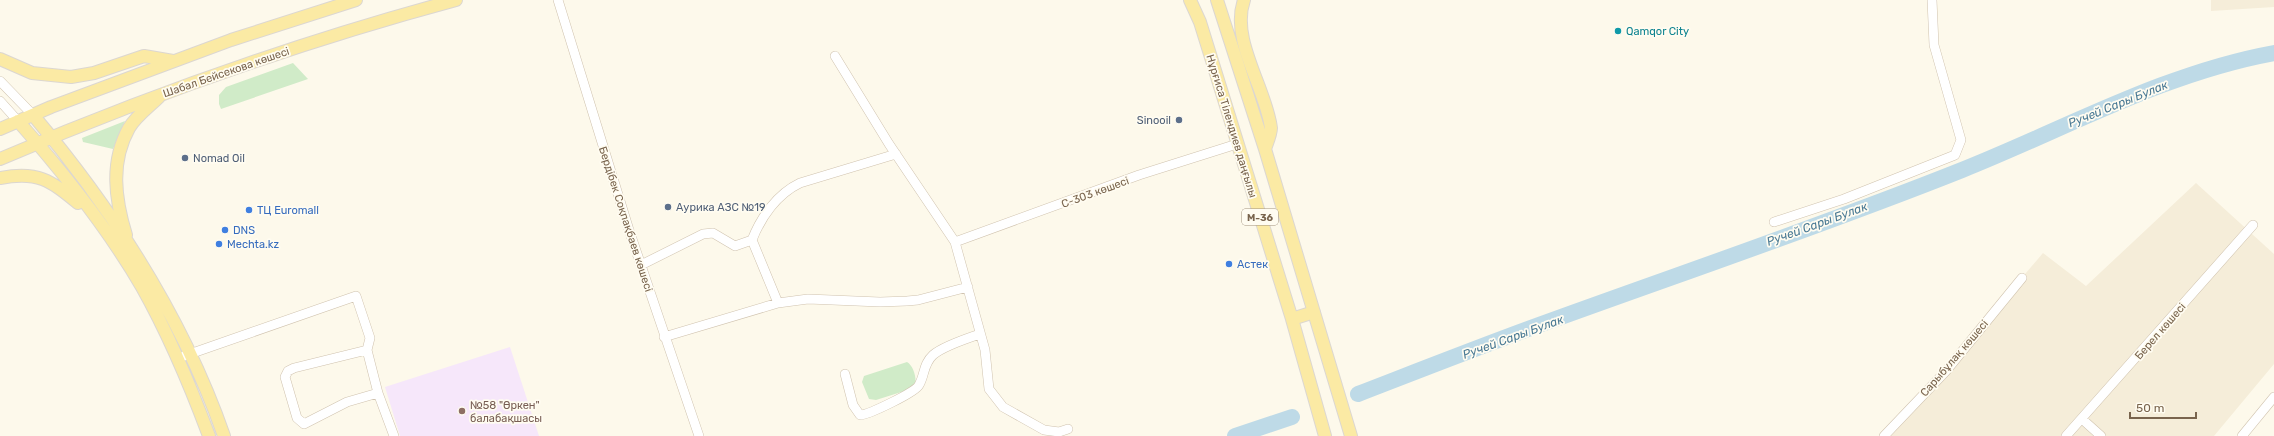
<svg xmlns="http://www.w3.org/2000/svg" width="2274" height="436" viewBox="0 0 2274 436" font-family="Rubik,sans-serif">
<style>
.residential{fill:#f5edd9}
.education{fill:#f6e7fa}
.green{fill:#d0ebc8}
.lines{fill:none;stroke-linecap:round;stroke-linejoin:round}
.river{stroke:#bedae7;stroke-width:16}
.minor-casing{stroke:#d0c3af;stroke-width:10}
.major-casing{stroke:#dcd7d1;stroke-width:14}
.minor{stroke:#fff;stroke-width:9}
.major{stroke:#fbeaa4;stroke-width:12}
.culture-dot{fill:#0f9aa8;stroke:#fffcf1;stroke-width:1.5}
.service-dot{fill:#5c6f8a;stroke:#fffcf1;stroke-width:1.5}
.shop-dot{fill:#3f7fe0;stroke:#fffcf1;stroke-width:1.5}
.education-dot{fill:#8d6e63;stroke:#fffcf1;stroke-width:1.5}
.labels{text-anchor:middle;stroke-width:3.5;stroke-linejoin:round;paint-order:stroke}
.shield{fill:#fffcf1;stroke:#a1927e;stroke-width:1}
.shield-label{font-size:10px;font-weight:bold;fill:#79644d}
.culture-label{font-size:11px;fill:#0d838f;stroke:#fffcf1;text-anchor:start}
.street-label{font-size:11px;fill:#79644d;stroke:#fffcf1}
.service-label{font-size:11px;fill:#4e5e75;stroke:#fffcf1;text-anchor:start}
.shop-label{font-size:11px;fill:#366cbe;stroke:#fffcf1;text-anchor:start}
.education-label{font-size:11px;fill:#785e54;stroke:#fffcf1;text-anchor:start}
.water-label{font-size:12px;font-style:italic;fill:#497994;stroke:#fffcf1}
</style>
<rect width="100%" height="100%" fill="#fdf9eb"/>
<path class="residential" d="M2211 0H2274V7L2211 11Z
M2196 183 2274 254V364L2214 436H1887L2043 253 2086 286Z"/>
<path class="education" d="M510 347 539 436H400L385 387Z"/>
<path class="green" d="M293 63 308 79 221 109 219 104V95L226 87Z
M125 121 113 149 83 142 82 138Z
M907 362C914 366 918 381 914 388L876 400 869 399 862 382 864 376Z"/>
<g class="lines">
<path class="river" d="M1358 394C1415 372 1471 350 1528 329 1673 276 1819 227 1962 170 2065 129 2164 73 2274 53
M1235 436 1292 417"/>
<defs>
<path id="minor" d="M558 0 629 230 699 436
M835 56 889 144 955 242 985 350 989 389 1003 407 1044 430 1059 432 1068 429
M0 81 33 115
M0 101 18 121
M1774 222 1844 199 1955 155 1961 140 1934 45 1932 0
M955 242 1139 175 1237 144
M641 265 703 234 713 233 735 246 752 240
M778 303 752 240C761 217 777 194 800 183L896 154
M664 337 778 303 808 299 880 302 907 301 918 300 968 287
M367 350 294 368 288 371 285 377 297 418 304 424 347 402 378 393
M184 356 356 296 370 338 367 350 378 393 394 436
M845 374 853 405 860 415C868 415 916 392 919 385 925 375 923 364 933 355 942 347 968 338 980 334
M2082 419 2101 436
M1884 436 1946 371 2022 278
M2066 436 2253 225
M2242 436 2274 397"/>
<path id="major" d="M1190 0 1200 22 1292 319 1325 436
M1217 0 1265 149 1351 436
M1244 0C1230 40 1266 88 1271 128 1271 134 1267 143 1265 149
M0 59 32 73 71 77 94 73 144 56 173 61
M33 115C113 210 183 318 224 436
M18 121C62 171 109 230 142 287 169 335 190 385 209 436
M0 129 51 107 231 40 356 0
M0 159C148 96 300 42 456 0
M0 178C38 171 50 180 78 203
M126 235C115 199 110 162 129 128 136 116 150 106 159 97
M1292 319 1314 312"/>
</defs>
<use href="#minor" class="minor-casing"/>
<use href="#major" class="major-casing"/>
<use href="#minor" class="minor"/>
<use href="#major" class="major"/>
</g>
<circle class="culture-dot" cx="1618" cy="31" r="4"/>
<g class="service-dot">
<circle cx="1179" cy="120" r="4"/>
<circle cx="185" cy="158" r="4"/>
<circle cx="668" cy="207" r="4"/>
</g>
<g class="shop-dot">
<circle cx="249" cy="210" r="4"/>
<circle cx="225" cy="230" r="4"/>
<circle cx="219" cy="244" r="4"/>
<circle cx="1229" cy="264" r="4"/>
</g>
<circle class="education-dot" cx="462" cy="411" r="4"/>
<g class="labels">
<rect class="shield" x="1242" y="209" width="36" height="16" rx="3"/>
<g class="shield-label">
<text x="1260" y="221">M-36</text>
</g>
<g class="culture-label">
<text x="1626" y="35">Qamqor City</text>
</g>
<g class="street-label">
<text transform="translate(226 72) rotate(-19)" y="4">Шабал Бейсекова көшесі</text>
<text transform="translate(1232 126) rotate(73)" y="4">Нұрғиса Тілендиев даңғылы</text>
<text transform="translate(1095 192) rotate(-20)" y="4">С-303 көшесі</text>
<text transform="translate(626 219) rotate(72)" y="4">Бердібек Соқпақбаев көшесі</text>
<text transform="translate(2160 331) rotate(-49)" y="4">Берел көшесі</text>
<text transform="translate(1954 358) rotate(-49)" y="4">Сарыбұлақ көшесі</text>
</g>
<g class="service-label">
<text x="1171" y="124" text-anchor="end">Sinooil</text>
<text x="193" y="162">Nomad Oil</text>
<text x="676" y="211">Аурика АЗС №19</text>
</g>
<g class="shop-label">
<text x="257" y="214">ТЦ Euromall</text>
<text x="233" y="234">DNS</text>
<text x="227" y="248">Mechta.kz</text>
<text x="1237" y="268">Астек</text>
</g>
<g class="education-label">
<text x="470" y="409">№58 "Өркен"<tspan x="470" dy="13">балабақшасы</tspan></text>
</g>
<g class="water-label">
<text transform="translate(2118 104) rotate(-22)" y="4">Ручей Сары Булак</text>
<text transform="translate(1817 224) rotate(-20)" y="4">Ручей Сары Булак</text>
<text transform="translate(1513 337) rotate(-20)" y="4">Ручей Сары Булак</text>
</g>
</g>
<path d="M2130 412v6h66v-6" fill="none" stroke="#79644d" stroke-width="2"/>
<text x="2136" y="412" font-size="12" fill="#79644d" stroke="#fffcf1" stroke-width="3" paint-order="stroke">50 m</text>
</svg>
